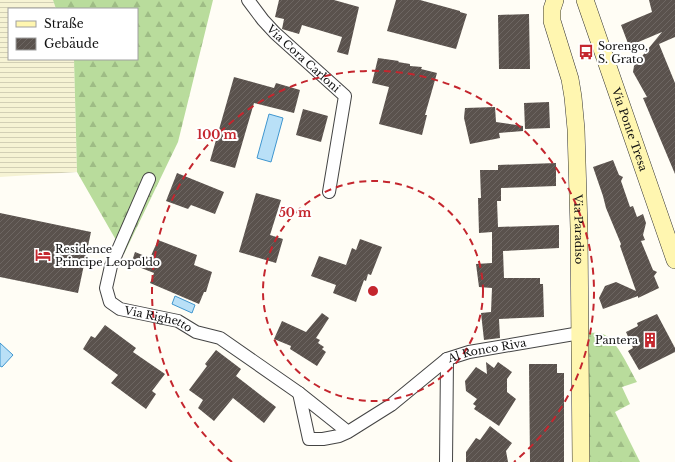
<svg xmlns="http://www.w3.org/2000/svg" width="675" height="462" viewBox="0 0 675 462" font-family="'Libre Baskerville',serif">
<style>
.farmland{fill:url(#farmland-rules)}
.forest{fill:url(#forest-firs)}
.water{fill:#b9e0f7;stroke:#3f96cf}
.building{fill:url(#building-hatch)}
.lines{fill:none;stroke-linecap:round;stroke-linejoin:round}
.street-casing{stroke:#444;stroke-width:14}
.secondary-casing{stroke:#333;stroke-width:18}
.street{stroke:#fff;stroke-width:12}
.secondary{stroke:#fff6b0;stroke-width:17}
.ring{fill:none;stroke:#c4262e;stroke-width:2;stroke-dasharray:7 5}
.labels{text-anchor:middle;stroke-width:4;stroke-linejoin:round;paint-order:stroke}
.poi-label{font-size:11px;fill:#111;stroke:#fff;text-anchor:start}
.street-label{font-size:11px;fill:#111;stroke:#fff}
.centre{fill:#c4262e;stroke:#fff;stroke-width:2}
.ring-label{font-size:12px;text-anchor:middle;font-weight:bold;fill:#c4262e;stroke:#fff;stroke-width:4;stroke-linejoin:round;paint-order:stroke}
</style>
<defs>
<pattern id="farmland-rules" width="6" height="5" patternUnits="userSpaceOnUse"><rect width="6" height="5" fill="#f6f3d4"/><path d="M0 2.5h6" fill="none" stroke="#d2cfb5"/></pattern>
<pattern id="forest-firs" width="22" height="20" patternUnits="userSpaceOnUse"><rect width="22" height="20" fill="#b9dc9c"/><path d="M5 1l3.5 6h-7zM16 11l3.5 6h-7z" fill="#9ebc85"/></pattern>
<pattern id="building-hatch" width="6" height="6" patternUnits="userSpaceOnUse"><rect width="6" height="6" fill="#5a524d"/><path d="M-1 1l2-2M0 6l6-6M5 7l2-2" fill="none" stroke="#6d6662"/></pattern>
</defs>
<rect width="100%" height="100%" fill="#fffdf5"/>
<path class="farmland" d="M0 0H53L56 9H9V59H74L77 172 0 177Z"/>
<path class="forest" d="M53 0H213L178 142 124 254 77 172 74 59H137V9H56Z
M580 333C588 333 599 332 605 335 617 341 630 370 637 382L622 387 630 404 615 412 640 462H581Z"/>
<path class="water" d="M269 114 283 118 271 162 257 158Z
M175 296 195 305 192 313 172 304Z
M0 343 13 355 2 367 0 366Z"/>
<path class="building" d="M279 0H334L359 7 348 55 337 52 342 37 302 25 299 34 282 29 284 19 275 17Z
M396 0H420L460 11V12L467 14 456 49 387 31Z
M649 0H675V37L659 44 675 83V174L643 98 647 97 633 72 634 66 662 32 629 46 621 25 652 12Z
M529 14 530 69H499L498 15Z
M378 58 399 61 398 62 410 64V66L422 67 421 69 437 73 425 115H427L422 135 379 124 389 87 372 83Z
M234 77 274 88 276 83 300 90 294 113 254 103 235 168 210 161Z
M549 102 550 128 525 129 524 103Z
M495 107 496 122 523 126V131L499 133 500 138 470 144 464 118 465 108Z
M303 109 328 116 321 142 296 135Z
M613 160 619 175 623 177 621 181 630 207 633 206 637 217 643 214 646 223 643 235 645 240 641 241 653 270 657 272 654 276 659 288 638 298V296L603 309 599 298 605 286 616 282 636 291 620 246 621 244 606 208 603 196 593 167Z
M556 163V186L501 188V201H497L498 227 559 225V248L503 251 504 278H540V284H543L544 317 499 319 500 338 484 340 481 313 491 312 492 288 479 287 476 264 492 263V232L479 233 478 198H481L480 170H498V165Z
M177 173 224 192 215 214 191 205 188 209 166 201Z
M256 193 281 200 270 235 283 239 276 263 239 252Z
M0 213 91 232 78 293 0 277Z
M360 239 382 247 371 275 368 274 366 281 364 280 356 302 333 293 336 285 311 276 319 256 346 265 352 248 356 250Z
M158 240 197 255 194 265 212 272 206 292H204L199 304 150 283 154 273 131 264 135 252 150 258Z
M322 313 329 318 316 338 320 340 318 343 324 347 322 349 326 352 317 366 290 349 291 346 274 339 282 321 306 332Z
M657 314 675 348V352L639 370 628 351 633 348 626 332 638 326 637 323Z
M105 325 136 348 133 352 165 374 152 391 156 394 146 409 111 383 118 375 83 349 91 336 95 338Z
M216 350 241 369 236 376 276 407 264 423 233 398 214 421 198 408 203 400 189 390 207 366 205 364Z
M486 362 494 368 498 362 512 372 507 379V392L516 399 499 426 474 409 476 406 473 404 477 399 466 391 465 381 476 367 487 374Z
M529 364H557V373H564V462H530Z
M490 426 512 443 506 451 508 462H466V452L476 438 480 440Z"/>
<g class="lines">
<defs>
<g id="street">
<path id="s1" d="M248 0 263 20 275 33 345 96 329 192"/>
<path id="s2" d="M149 179 111 266 106 288 110 302 120 309 178 321 196 332 220 338 299 393"/>
<path d="M348 432 299 393 309 439H323L339 436 348 432 391 405 447 359"/>
<path id="s3" d="M446 462 447 359 469 352 580 333"/>
</g>
<g id="secondary">
<path id="s4" d="M555 0 552 9V21L570 79 573 97 576 129 579 229 581 462"/>
<path id="s5" d="M585 0 675 260"/>
</g>
</defs>
<use href="#street" class="street-casing"/>
<use href="#secondary" class="secondary-casing"/>
<use href="#street" class="street"/>
<use href="#secondary" class="secondary"/>
</g>
<g class="ring">
<circle cx="373" cy="291" r="110"/>
<path d="M232 462A221 221 0 1 1 514 462"/>
</g>
<defs>
<symbol id="bus-bare" viewBox="-9 -9 18 18"><path d="M-5-6H5V4H4V6H2V4H-2V6H-4V4H-5ZM-3.5-4V0h7V-4ZM-3.5 1.2v1.5H-2V1.2ZM2 1.2v1.5H3.5V1.2Z" fill="#c4262e" stroke="#fff" stroke-width="2.5" paint-order="stroke"/></symbol>
<symbol id="hotel-bare" viewBox="-9 -9 18 18"><path d="M-6-4.5h1.5V1H6V5H4.5V3h-9V5H-6ZM-4 0a1.8 1.8 0 1 1 3.6 0ZM.5 0V-2.5h3Q6-2.5 6 0Z" fill="#c4262e" stroke="#fff" stroke-width="2.5" paint-order="stroke"/></symbol>
<symbol id="building-bare" viewBox="-9 -9 18 18"><path d="M-4-6H4V6H1V3H-1V6H-4ZM-2.5-4.3h1.7v1.8h-1.7ZM.8-4.3h1.7v1.8H.8ZM-2.5-1h1.7V.8h-1.7ZM.8-1h1.7V.8H.8Z" fill="#c4262e" stroke="#fff" stroke-width="2.5" paint-order="stroke"/></symbol>
</defs>
<g fill-rule="evenodd">
<use href="#bus-bare" x="575" y="41" width="22" height="22"/>
<use href="#hotel-bare" x="32" y="244" width="22" height="22"/>
<use href="#building-bare" x="639" y="329" width="22" height="22"/>
</g>
<g class="labels">
<g class="poi-label">
<text x="598" y="50">Sorengo,<tspan x="598" dy="13">S. Grato</tspan></text>
<text x="55" y="253">Residence<tspan x="55" dy="13">Principe Leopoldo</tspan></text>
<text x="638" y="344" text-anchor="end">Pantera</text>
</g>
<g class="street-label">
<text dy="4" stroke="none"><textPath href="#s1" startOffset="81">Via Cora Carloni</textPath></text>
<text dy="4" stroke="none"><textPath href="#s5" startOffset="137">Via Ponte Tresa</textPath></text>
<text dy="4" stroke="none"><textPath href="#s4" startOffset="233">Via Paradiso</textPath></text>
<text dy="4" stroke="none"><textPath href="#s2" startOffset="184">Via Righetto</textPath></text>
<text dy="4" stroke="none"><textPath href="#s3" startOffset="144">Al Ronco Riva</textPath></text>
</g>
</g>
<circle cx="373" cy="291" r="6" class="centre"/>
<g class="ring-label">
<text x="217" y="139">100 m</text>
<text x="295" y="217">50 m</text>
</g>
<rect x="8" y="8" width="130" height="52" fill="#ffffff" stroke="#a0a0a0"/>
<rect x="16" y="21" width="20" height="6" fill="#fff6b0" stroke="#a0a0a0"/>
<text x="44" y="28" font-size="12" fill="#111111">Straße</text>
<rect x="16" y="38" width="20" height="12" fill="url(#building-hatch)" stroke="#a0a0a0"/>
<text x="44" y="48" font-size="12" fill="#111111">Gebäude</text>
</svg>
